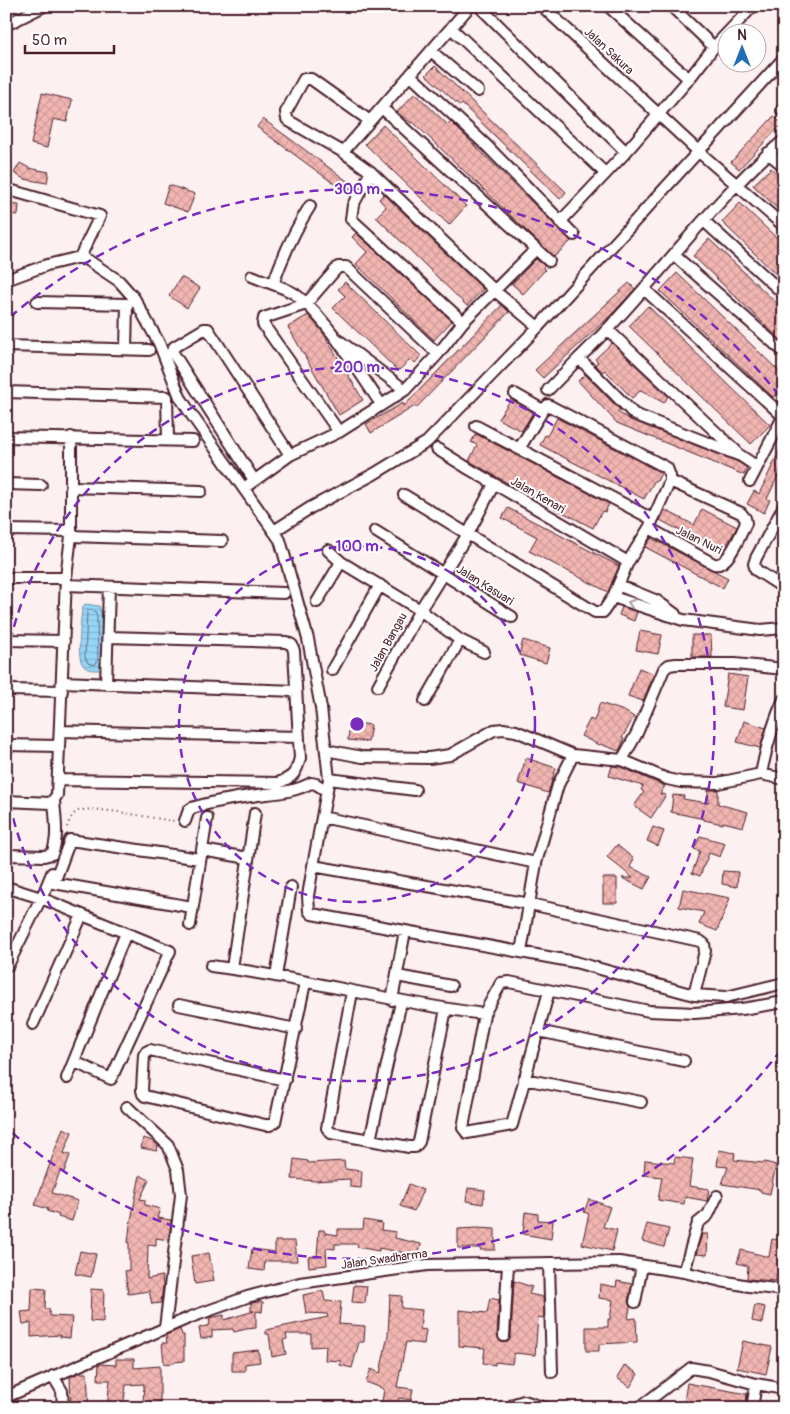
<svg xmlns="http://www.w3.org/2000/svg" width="790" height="1414" viewBox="0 0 790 1414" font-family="Pangolin,sans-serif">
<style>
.water{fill:url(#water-rules);stroke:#778da5}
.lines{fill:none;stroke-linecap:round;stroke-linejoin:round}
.shore{stroke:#68687d;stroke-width:1}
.building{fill:url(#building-cross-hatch);stroke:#4a1f2b}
.minor-casing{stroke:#4a1f2b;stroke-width:14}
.path{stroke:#4a1f2b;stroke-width:2;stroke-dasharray:1 4;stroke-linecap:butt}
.minor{stroke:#fff;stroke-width:10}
.oneway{stroke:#ae9aa0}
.ring{fill:none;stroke:#7b2cbf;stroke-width:2.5;stroke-dasharray:9 6}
.labels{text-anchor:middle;stroke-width:4;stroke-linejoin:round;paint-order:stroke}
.street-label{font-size:12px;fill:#4a1f2b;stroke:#fff}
.centre{fill:#7b2cbf;stroke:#fff;stroke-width:2.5}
.ring-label{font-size:15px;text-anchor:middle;font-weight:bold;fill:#7b2cbf;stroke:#fff;stroke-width:4;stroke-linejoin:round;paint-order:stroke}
</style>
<defs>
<pattern id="water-rules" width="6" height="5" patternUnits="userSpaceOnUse" patternTransform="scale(1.25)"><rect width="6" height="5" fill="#95d6f7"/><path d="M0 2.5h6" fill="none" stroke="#82b7d4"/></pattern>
<pattern id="building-cross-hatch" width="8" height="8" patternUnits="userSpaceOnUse" patternTransform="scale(1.25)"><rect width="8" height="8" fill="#f2b6b2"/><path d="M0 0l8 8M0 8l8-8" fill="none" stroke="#d19c99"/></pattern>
</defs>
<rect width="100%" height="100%" fill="#fcf0f0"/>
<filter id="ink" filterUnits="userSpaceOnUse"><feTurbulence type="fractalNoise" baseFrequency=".02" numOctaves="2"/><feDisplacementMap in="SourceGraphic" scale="10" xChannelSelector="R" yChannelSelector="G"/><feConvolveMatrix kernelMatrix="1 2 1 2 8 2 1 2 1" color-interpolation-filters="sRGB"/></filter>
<g filter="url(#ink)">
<path class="water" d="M85 604 99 606 102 616V670C95 670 87 671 83 665 76 657 81 621 82 609Z"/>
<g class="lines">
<path class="shore" d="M89 610 95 611 97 617 98 659 95 665 88 663 85 657 87 612Z"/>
</g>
<path class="building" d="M435 66 566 192 560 199 462 104 460 106 426 75Z
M42 93 72 100 67 122 53 119 47 148 31 144Z
M415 93 448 125 451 122 571 241 554 257 413 122 411 123 397 112Z
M774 116 782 124 739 169 731 162Z
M263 119 354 186 348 194 257 127Z
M383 125 466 206 449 225 365 144Z
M20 163 29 168 49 172 47 183 24 179 14 173Z
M771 168 784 180V215L753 185Z
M169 185 195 194 188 212 163 203Z
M384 194 483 289 467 306 376 217 386 207 379 199Z
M740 203 784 245V282L722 222Z
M6 204 19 205 18 215 6 214Z
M356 233 452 321 434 340 356 264 367 252 352 237Z
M709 239 784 310V343L693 256Z
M536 259 545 266 543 268 545 270 523 294 512 284Z
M677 273 784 376V386L773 397 660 291Z
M181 277 200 288 187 308 169 296Z
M345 282 421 356 415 363 411 359 398 371 333 308 345 296 338 289Z
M629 283 635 289 626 299 612 314 543 378 535 370Z
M502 305 509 312 416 408 415 406 371 433 366 424 403 403 404 406Z
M648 306 770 425 751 444 629 326Z
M308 315 322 331 363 400 339 415 288 327Z
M612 343 668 396 664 403 641 390 632 398 605 370 602 372 595 364 598 362 595 359Z
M585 374 620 410 617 412 631 420 738 462 747 468 744 475 617 423 578 381Z
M511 399 533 412 522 431 498 419Z
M557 418 661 473 657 481 655 480 644 499 540 445 545 435 547 436Z
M476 434 609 504 605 512 602 511 593 528 509 484 473 463 469 461 477 445 471 442Z
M784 441V463L767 499 770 500 764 513 747 504 754 491 759 494Z
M508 508 619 566 608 592 529 551 537 537 502 518Z
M702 509 737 527 722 553 660 520 665 510 694 525Z
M651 538 728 578 723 588 645 547Z
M622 607 637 612 634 621 619 615Z
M640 631 662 635 658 654 636 650Z
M692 635H711L712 657H692Z
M523 640 550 648 546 663 519 655Z
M639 668 654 674 643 701 628 696Z
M728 674 748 677 743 710 723 707Z
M600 703 624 711 634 717 622 738 624 739 619 751 600 744 599 745 581 736 590 719 594 721Z
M744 721 766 728 760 748 737 742Z
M350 722 371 725 368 742 348 740Z
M526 758 556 768 548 793 518 783Z
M612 766 620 767 665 786 660 794 666 795 651 818 634 806 644 792 641 790 643 786 609 776Z
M708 790H718V804L748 812 743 827 723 822V824L704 820V819L671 812 673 795 684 796 683 799 708 803Z
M653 827 664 831 658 846 647 841Z
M700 836 725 843 720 857 709 853 700 876 692 873 700 851 694 849Z
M617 845 634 859 630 867 651 877 644 889 622 878H633L607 857Z
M723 871 738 872 737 887 722 884Z
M603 878H617V903H603Z
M683 889 730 898 717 931 699 924 704 912 679 907Z
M63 1128 72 1132 64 1153 70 1155 64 1172 60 1171 52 1193 78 1201 72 1221 58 1217 59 1215 47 1211 48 1209 35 1205Z
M143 1138 153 1141 158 1145 157 1151 141 1148Z
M719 1150 735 1153 734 1160 764 1163 765 1162 776 1165 770 1194 761 1192V1190L722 1184 728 1167 717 1166Z
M675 1157 693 1159 689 1186 709 1189 707 1201 685 1197 684 1204 658 1200 662 1177 644 1175 645 1160 674 1163Z
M294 1159 308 1161V1163L344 1161 345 1169 362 1171 361 1188 350 1187V1179L315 1181 292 1179Z
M140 1175 149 1180 140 1199 145 1200V1205L160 1209 157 1218 171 1220 169 1240 156 1238V1246L148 1245 147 1279 162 1276 163 1285 161 1303 152 1304 149 1291 128 1294 125 1271 129 1270V1243H128L130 1225Z
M409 1184 423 1190 414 1211 400 1206Z
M468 1188 485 1190 483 1204 466 1201Z
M589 1199 610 1207 603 1227 617 1230 612 1251 582 1244 589 1214 584 1212Z
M525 1212 538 1214V1220L553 1221 551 1239 523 1234Z
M364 1220 382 1223 381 1230 396 1232 395 1238 421 1244 418 1256 379 1248V1251L357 1247 358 1244H335V1249L326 1248 327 1265 309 1267 308 1257 317 1256 319 1230H324L325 1233 338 1235V1229H363Z
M647 1224 669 1229 664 1247 642 1241Z
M476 1228 495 1229V1250H480V1248H458V1229Z
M702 1234H708L707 1255 696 1254Z
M772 1239 783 1241 776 1281 747 1279 748 1266 737 1263 741 1250 769 1257Z
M275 1241H295L297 1261H265L264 1271 249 1269 252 1249 275 1252Z
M80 1251 96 1254 91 1277 75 1274Z
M209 1253 214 1281 195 1284 191 1256Z
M514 1281 532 1287 529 1294 543 1297 544 1314 543 1318 538 1317 535 1355 514 1353 512 1364 495 1362V1365L483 1363 485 1348 459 1346V1310L487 1313 490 1298 499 1300 497 1336 501 1342H508L511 1336Z
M617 1281 632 1284 628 1301 630 1307 628 1319 636 1318 637 1342 599 1344V1351H586V1327H608V1319H610L613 1300 599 1298 600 1284 616 1287Z
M354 1285 367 1286 365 1303 352 1302Z
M32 1288 46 1289 45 1309H49L50 1316 72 1317 70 1338 60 1337V1335L31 1337V1323L23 1324 21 1312 31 1311Z
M91 1289 104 1290 103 1322 90 1321Z
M323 1291 325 1301 341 1302 339 1324 365 1326 364 1342H359L352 1368 340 1365 341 1361 325 1360 326 1346 311 1347V1334H286L287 1339 283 1340 286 1354 272 1357 269 1334H266V1330L328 1317 327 1314 306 1313 303 1295Z
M390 1295 402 1296 401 1308 422 1310 420 1329 426 1330 424 1344 406 1342 397 1387 413 1389 411 1400 399 1398 397 1405 382 1402 384 1389 366 1382 371 1369 380 1373 388 1335Z
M257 1302H263L262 1312 256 1311V1328L246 1329 234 1332 233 1329 212 1330V1337L201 1339 199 1328 210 1325 209 1318 224 1315V1320L254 1311H251V1303Z
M755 1305 765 1307 762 1323 752 1321Z
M180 1329 182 1335H184V1361L174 1362V1363L164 1364 162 1343H167L166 1335Z
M743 1341 772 1347 766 1374 737 1368Z
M258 1350 260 1362 245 1364V1371H232V1353Z
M116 1359H134V1368L160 1366V1404L143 1403 144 1384 126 1385 123 1408H107L110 1380H98L99 1364 116 1365Z
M625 1365 638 1374 630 1387 617 1378Z
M79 1373H87L89 1408H71L70 1377Z
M687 1383 747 1394 746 1404 744 1403 743 1408H683Z"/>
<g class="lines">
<defs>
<path id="minor" d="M479 6 626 152
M542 6 698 151 784 226
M671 6 714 47
M783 6 784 7
M6 25 44 6
M451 28 605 173
M431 51 478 91
M410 75 487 146 574 235
M689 79 714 47 753 6
M382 108 549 261
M782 110 784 112
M370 121 311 79H304L286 112 287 119 289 121 343 152 371 172 495 291 538 327
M343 152 470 6
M768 153 784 166
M371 172 353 205 351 219 463 322
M6 189 100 216 80 257
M704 221 784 294
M560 222 626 152 689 79 608 6
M674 255 784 352
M252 276C266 282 282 286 295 294 327 318 358 371 381 404
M6 280 47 265 80 257 89 261 119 281 134 298 159 343 180 397 191 414 280 540 308 639 321 708 329 779 313 866 308 896 309 911 312 914 575 962 694 995 726 997 784 983
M273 284C283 256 294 231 310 206
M644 289 783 416
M37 302 127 304 126 349
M608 330 736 451
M341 342 405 390
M6 346 149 350
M548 390 579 358
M6 392 167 397 168 440
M515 394 543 410
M476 426 652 519
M339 432 263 324 264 318 306 304 338 267H346L438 354
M6 437 193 441
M437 449 469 469 628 562
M756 466 741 456 634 414 579 358C651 289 708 204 784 140
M254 480 175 356 172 351 174 347 204 329H208L290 455
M750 481 784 415
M6 484 41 485
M71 487 201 491
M244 488 290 455 339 432 405 390 438 354 463 322 536 249
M404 495 595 612H603L613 597 628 562 649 528 670 481V476L667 468 548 405 543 410 519 449
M784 506 756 558 754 564 756 570 784 588
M649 528 714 564C728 568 740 535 746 523L745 518 741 513 670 481
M6 530 71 531
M274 531 310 508 374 474 427 442 538 327 784 58
M375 531 512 617
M71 536 222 541
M328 550 341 562 420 610 460 640 484 652
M6 578H66L71 536V437
M66 585 284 593
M618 585 657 601 675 614
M613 597 683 620 760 630 784 628
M317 602 341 562
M6 640 64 641
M332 670 380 585
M62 682 296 691
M106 684 109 587
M378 686 420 610 468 534 494 484
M6 690 62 691
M425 701 460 640
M60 731 299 737
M6 745 59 746
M326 750 362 757 429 758 450 755 494 730 503 729 516 731 573 755 622 760 667 779 681 782 718 783 761 774 784 779
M622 760 637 733 664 669 669 665 676 664H735L784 669
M761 774C766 748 773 723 784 699
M329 779 415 790
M58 780 278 783C293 777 296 774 300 758L294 651 292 645 286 642 108 637
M6 801 51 803 57 795 66 578
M322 817 536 863
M185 821 189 810 192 808C214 801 236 798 258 795 276 793 295 792 311 783L316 784 327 791
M202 850 248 858
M6 855 44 856 52 854C59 837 55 818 54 800
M313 866 530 904 700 941 704 944 705 951 694 995
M6 887 41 898 170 951 111 1079 75 1062
M192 907 54 883 70 840 200 859
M190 925 207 818
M521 952 536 863 558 785 573 755
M6 965H8L45 890 52 873
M211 966C303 977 392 1003 484 1014
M232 968 255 813
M276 976 291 887
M397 976 451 986
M549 991 512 1125 467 1133 463 1128 484 1014 501 983 509 982 649 1011 695 1013 742 1009 784 1002
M352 992 327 1128 331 1133 409 1147H415L419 1142 446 1009
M392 1000 405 931
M179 1005 296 1029
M33 1024 82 915
M538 1031 684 1061
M67 1078 126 933
M524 1079 641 1102
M285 1080 150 1050 146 1052 144 1055 142 1090 143 1094 145 1096 265 1125H270L275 1122 305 983
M127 1107 168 1145 178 1170 181 1195 165 1328
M370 1140 401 1002
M549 1263 552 1372
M684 1272 698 1223 708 1215 717 1196
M635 1302 642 1266
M504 1336 508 1264
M53 1376 62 1391 63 1408
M6 1397 191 1317 247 1297 300 1283 427 1265 619 1262 684 1272 721 1281 749 1286 784 1290
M513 1408 514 1404 524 1401 545 1408
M639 1408 691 1368 709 1371 756 1384 784 1389
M752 1408 756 1384"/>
</defs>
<use href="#minor" class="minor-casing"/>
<path class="path" d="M67 827C69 821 72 814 78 811 95 805 153 819 175 821"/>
<use href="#minor" class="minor"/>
</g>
<defs><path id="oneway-chevron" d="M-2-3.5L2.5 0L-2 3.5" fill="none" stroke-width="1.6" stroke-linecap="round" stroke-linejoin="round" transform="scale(1.25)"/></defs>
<use class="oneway" href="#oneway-chevron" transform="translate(631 603) rotate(-162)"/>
</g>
<g class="ring">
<circle cx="357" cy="724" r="178"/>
<path d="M7 656A357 357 0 1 1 7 792"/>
<path d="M781 1050A535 535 0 0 1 10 1131M10 317A535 535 0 0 1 781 398"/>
</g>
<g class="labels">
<g class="street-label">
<text transform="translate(609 51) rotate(43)" y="4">Jalan Sakura</text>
<text transform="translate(538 495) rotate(30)" y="4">Jalan Kenari</text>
<text transform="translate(699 540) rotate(26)" y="4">Jalan Nuri</text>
<text transform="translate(485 585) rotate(32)" y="4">Jalan Kasuari</text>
<text transform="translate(388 642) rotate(-61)" y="4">Jalan Bangau</text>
<text transform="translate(384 1259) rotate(-8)" y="4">Jalan Swadharma</text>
</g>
</g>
<circle cx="357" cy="724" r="8" class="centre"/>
<g class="ring-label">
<text x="357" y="194">300 m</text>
<text x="357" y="372">200 m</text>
<text x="357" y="551">100 m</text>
</g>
<rect width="790" height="1414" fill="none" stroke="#fff" stroke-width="25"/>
<rect x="12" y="12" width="765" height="1389" fill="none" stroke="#4a1f2b" stroke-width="2" filter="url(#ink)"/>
<g transform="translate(742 48)"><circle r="24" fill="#ffffff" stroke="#b7a5aa"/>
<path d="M0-4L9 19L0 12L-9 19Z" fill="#1f6fb2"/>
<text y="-8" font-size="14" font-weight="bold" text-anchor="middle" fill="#4a1f2b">N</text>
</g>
<path d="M25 45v8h89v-8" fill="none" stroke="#4a1f2b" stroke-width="2.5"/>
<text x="32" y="45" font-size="15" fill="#4a1f2b" stroke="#ffffff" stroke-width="4" paint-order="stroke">50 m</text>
</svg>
